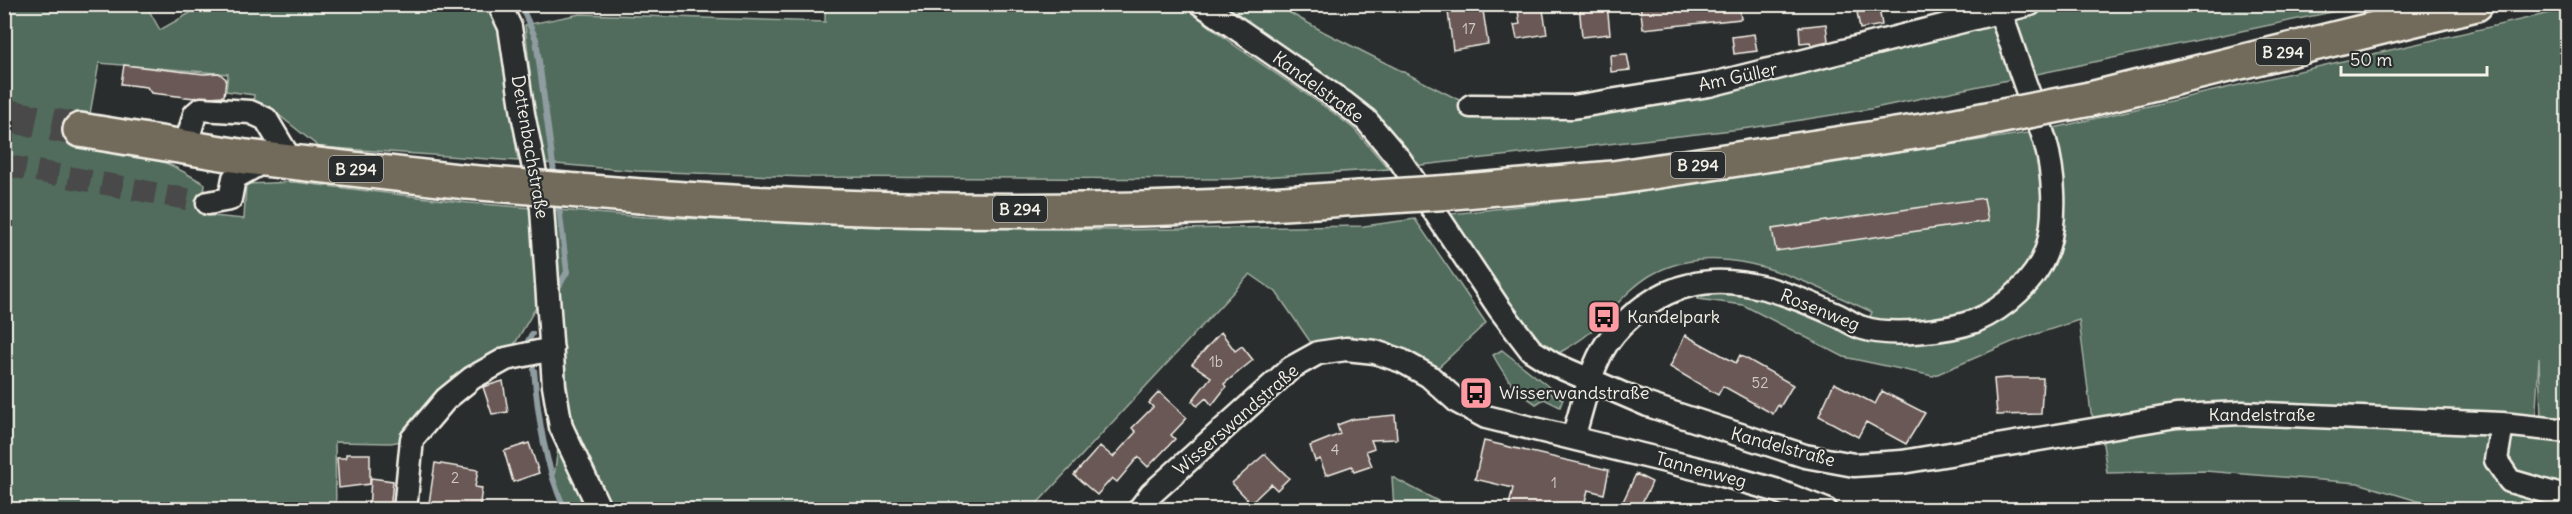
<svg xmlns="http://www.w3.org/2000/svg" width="2572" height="514" viewBox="0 0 2572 514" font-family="Delius,sans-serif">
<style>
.green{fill:#516c5c;stroke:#a2aea2;stroke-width:1.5}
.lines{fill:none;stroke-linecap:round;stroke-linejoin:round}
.stream{stroke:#8f9ca0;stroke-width:6}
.building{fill:#6b5957;stroke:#f4f1e8;stroke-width:1.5}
.minor-tunnel{stroke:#484a4a;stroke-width:22;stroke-dasharray:22 11;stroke-linecap:butt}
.highway-tunnel{stroke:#484a4a;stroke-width:33;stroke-dasharray:33 16;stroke-linecap:butt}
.minor-casing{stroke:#f4f1e8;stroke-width:27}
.highway-casing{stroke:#f4f1e8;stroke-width:38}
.minor{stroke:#2a2d2e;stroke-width:22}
.highway{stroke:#726b5a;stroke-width:33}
.highway-bridge-casing{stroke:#f4f1e8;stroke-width:38;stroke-linecap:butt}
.highway-bridge{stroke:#726b5a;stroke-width:33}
.labels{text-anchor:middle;stroke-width:4.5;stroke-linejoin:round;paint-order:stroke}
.number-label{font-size:15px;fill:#d2cbc4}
.shield{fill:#2a2d2e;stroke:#b7b6b0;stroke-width:1.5}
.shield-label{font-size:16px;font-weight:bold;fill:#f4f1e8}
.street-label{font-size:18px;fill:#f4f1e8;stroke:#2a2d2e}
.poi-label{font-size:18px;fill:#f4f1e8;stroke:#2a2d2e;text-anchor:start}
</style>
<rect width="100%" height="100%" fill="#2a2d2e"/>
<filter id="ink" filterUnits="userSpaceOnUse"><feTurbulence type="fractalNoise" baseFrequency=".0167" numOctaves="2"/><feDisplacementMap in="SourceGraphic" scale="12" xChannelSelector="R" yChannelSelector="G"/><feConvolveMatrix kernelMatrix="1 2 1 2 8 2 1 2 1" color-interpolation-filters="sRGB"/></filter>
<g filter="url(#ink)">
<path class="green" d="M825 4 1182 5 1234 45 1331 111 1354 129 1389 169 1229 179 806 177 637 171 544 163 535 124 525 25 580 14 825 22Z
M4 5H146L160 30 204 5H487L501 38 518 161 319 147 270 108 253 106 254 95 226 91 228 74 99 63 90 114 80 130C93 164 136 152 163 162 177 167 192 177 205 184L202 215 244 219 246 184 294 182 469 203 645 217 943 227 1113 230 1364 226 1415 219 1486 323 1429 376 1402 361 1318 353 1276 292 1250 274 1032 509 565 510 553 483 561 427 546 290 506 359 412 439 391 443 335 442 336 509H5Z
M1210 5H1276L1324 32 1471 106 1573 107 2030 5H2365L1870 109 1750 128 1413 166Z
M2567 9V422L2541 420 2539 358 2535 426 2567 431V509H2444L2358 483 2205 471 2107 473 2101 429 2091 413 2079 320 2012 342 1933 376 1844 357 1743 305 1698 299 1694 293 1740 291 1864 329 1872 312C1807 283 1721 234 1651 275 1626 290 1609 315 1588 334 1579 342 1567 348 1557 354 1509 322 1478 265 1451 214L1607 196 2041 131Z
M1502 350 1549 387V393L1563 399 1560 407 1544 399 1536 404C1515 391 1505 377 1493 355Z
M1392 477 1453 509H1394Z"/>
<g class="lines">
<path class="stream" d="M520 4 536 39 555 180
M558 199 567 272 559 286
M528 341 532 334
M534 370C538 418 545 466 565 510"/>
</g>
<path class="building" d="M1447 4H1482L1488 44 1453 50Z
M1517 4H1542L1547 34 1517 39 1514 25 1520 24Z
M1579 4H1607L1610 34 1582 37Z
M1640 4H1739L1741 19 1643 29Z
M1879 8 1882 25 1860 29 1857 12Z
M1826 24 1828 41 1811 45 1810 42 1800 43 1799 27Z
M1754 34 1757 51 1734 54 1732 37Z
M1627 54 1630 70 1611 72 1610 55Z
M124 65 204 74 219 73 226 79 224 96 195 98 151 93 147 87 121 84Z
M1984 198 1988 221 1776 251 1772 229Z
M1221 332 1235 351 1242 346 1253 360 1224 384 1226 387 1212 405 1206 398 1197 406 1192 401 1211 377 1192 364Z
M1685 335 1736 363 1740 355 1793 385 1780 407 1778 405 1773 414 1723 386 1718 395 1670 367Z
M2006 378H2043L2041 414 1997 415 1994 379Z
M503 381 508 412 492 414 483 387Z
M1834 383 1875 404 1882 391 1925 413 1906 444 1866 422 1858 437 1819 416Z
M1159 392 1187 418 1171 435 1175 439 1148 467 1138 457 1117 482 1112 478 1097 495 1074 475 1100 446 1113 457 1136 432 1132 428 1153 407 1149 403Z
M1395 415 1397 439 1371 440 1374 448 1366 451 1372 466 1354 472 1352 466 1326 475 1320 459 1315 461 1310 446 1340 434 1337 425 1353 419Z
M1484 441 1609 470 1604 494 1588 490 1584 506 1575 503 1573 510H1508L1513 488 1475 479Z
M529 443 539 473 513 482 504 451Z
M346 454H370V484L339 488 337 458H346Z
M1265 454 1289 478 1277 490 1271 484 1251 503 1232 483Z
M435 463 478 470 475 487 482 488 479 510H428Z
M1636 474 1652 482 1649 489 1638 510H1619Z
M371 478 393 481 390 510H369Z"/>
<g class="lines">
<path class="minor-tunnel" d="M4 165 208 203"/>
<path class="highway-tunnel" d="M4 115 80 130"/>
<defs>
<path id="minor" d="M499 4 510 27 523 114 542 208 554 386 561 427 600 510
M1201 4 1343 102 1366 120 1400 160 1499 308 1531 350 1553 364 1648 405 1805 456 1854 465 1902 462 2176 416 2242 413 2502 424 2568 431
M1471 106 1573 107 1709 85 2030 4
M185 148 195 114 201 109 250 112 266 119 291 161
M208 203 230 199 234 178 268 159
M2502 424 2496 460 2510 481 2568 498
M1573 437C1583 407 1589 370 1607 343 1626 316 1658 292 1691 285 1740 273 1795 296 1839 316 1847 320 1855 326 1863 328 1891 337 1948 331 1975 321 2004 309 2037 280 2047 249 2057 218 2054 172 2045 141 2039 121 2031 101 2024 81 2015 56 2007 29 1997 4
M405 510 412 439 446 399 472 378 506 359 552 349
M1139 510 1151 494 1291 368 1318 353 1346 349 1375 352 1402 361 1429 376 1458 402 1486 417 1719 474 1775 490 1826 510"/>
<path id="highway" d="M2090 99 2476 4
M80 130 246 157 467 182
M1453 192 1613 178 1941 128
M641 196C879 214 1121 216 1359 198"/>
</defs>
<use href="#minor" class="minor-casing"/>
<use href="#highway" class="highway-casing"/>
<use href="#minor" class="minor"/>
<use href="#highway" class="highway"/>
<defs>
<path id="highway-bridge" d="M1941 128 2090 99
M467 182 641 196
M1359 198 1453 192"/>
</defs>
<use href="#highway-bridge" class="highway-bridge-casing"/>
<use href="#highway-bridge" class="highway-bridge"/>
</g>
</g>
<defs>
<symbol id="bus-square" viewBox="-11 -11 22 22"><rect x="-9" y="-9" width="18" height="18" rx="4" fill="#ff9aa2" stroke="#2a2d2e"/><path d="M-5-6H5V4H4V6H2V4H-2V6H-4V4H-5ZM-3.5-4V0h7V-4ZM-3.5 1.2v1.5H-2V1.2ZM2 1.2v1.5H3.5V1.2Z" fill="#111"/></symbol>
</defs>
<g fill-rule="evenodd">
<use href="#bus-square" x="1585" y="298" width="38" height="38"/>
<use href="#bus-square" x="1457" y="374" width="38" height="38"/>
</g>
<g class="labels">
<g class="number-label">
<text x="1469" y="34">17</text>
<text x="1216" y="367">1b</text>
<text x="1760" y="388">52</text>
<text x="1335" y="455">4</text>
<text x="455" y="483">2</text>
<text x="1554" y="488">1</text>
</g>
<g class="shield">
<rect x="2256" y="39" width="54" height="26" rx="4.5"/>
<rect x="1671" y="152" width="54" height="26" rx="4.5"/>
<rect x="329" y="156" width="54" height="26" rx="4.5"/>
<rect x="993" y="196" width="54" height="26" rx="4.5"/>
</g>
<g class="shield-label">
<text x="2283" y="58">B 294</text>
<text x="1698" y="171">B 294</text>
<text x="356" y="175">B 294</text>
<text x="1020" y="215">B 294</text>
</g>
<g class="street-label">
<text transform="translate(1738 77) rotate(-12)" y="6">Am Güller</text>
<text transform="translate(1318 87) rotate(36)" y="6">Kandelstraße</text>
<text transform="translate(530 147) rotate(80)" y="6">Dettenbachstraße</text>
<text transform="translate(1820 310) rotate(22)" y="6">Rosenweg</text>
<text x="2262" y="421">Kandelstraße</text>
<text transform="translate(1236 420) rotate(-41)" y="6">Wisserswandstraße</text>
<text transform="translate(1783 447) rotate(15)" y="6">Kandelstraße</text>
<text transform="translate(1701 470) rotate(15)" y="6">Tannenweg</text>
</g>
<g class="poi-label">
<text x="1627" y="323">Kandelpark</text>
<text x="1499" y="399">Wisserwandstraße</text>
</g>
</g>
<rect width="2572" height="514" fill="none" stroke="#2a2d2e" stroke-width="24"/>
<rect x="12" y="12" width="2548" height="490" fill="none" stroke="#f4f1e8" stroke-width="2" filter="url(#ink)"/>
<path d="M2341 66v9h146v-9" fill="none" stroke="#f4f1e8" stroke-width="3"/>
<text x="2350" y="66" font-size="18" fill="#f4f1e8" stroke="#2a2d2e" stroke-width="4.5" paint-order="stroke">50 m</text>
</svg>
